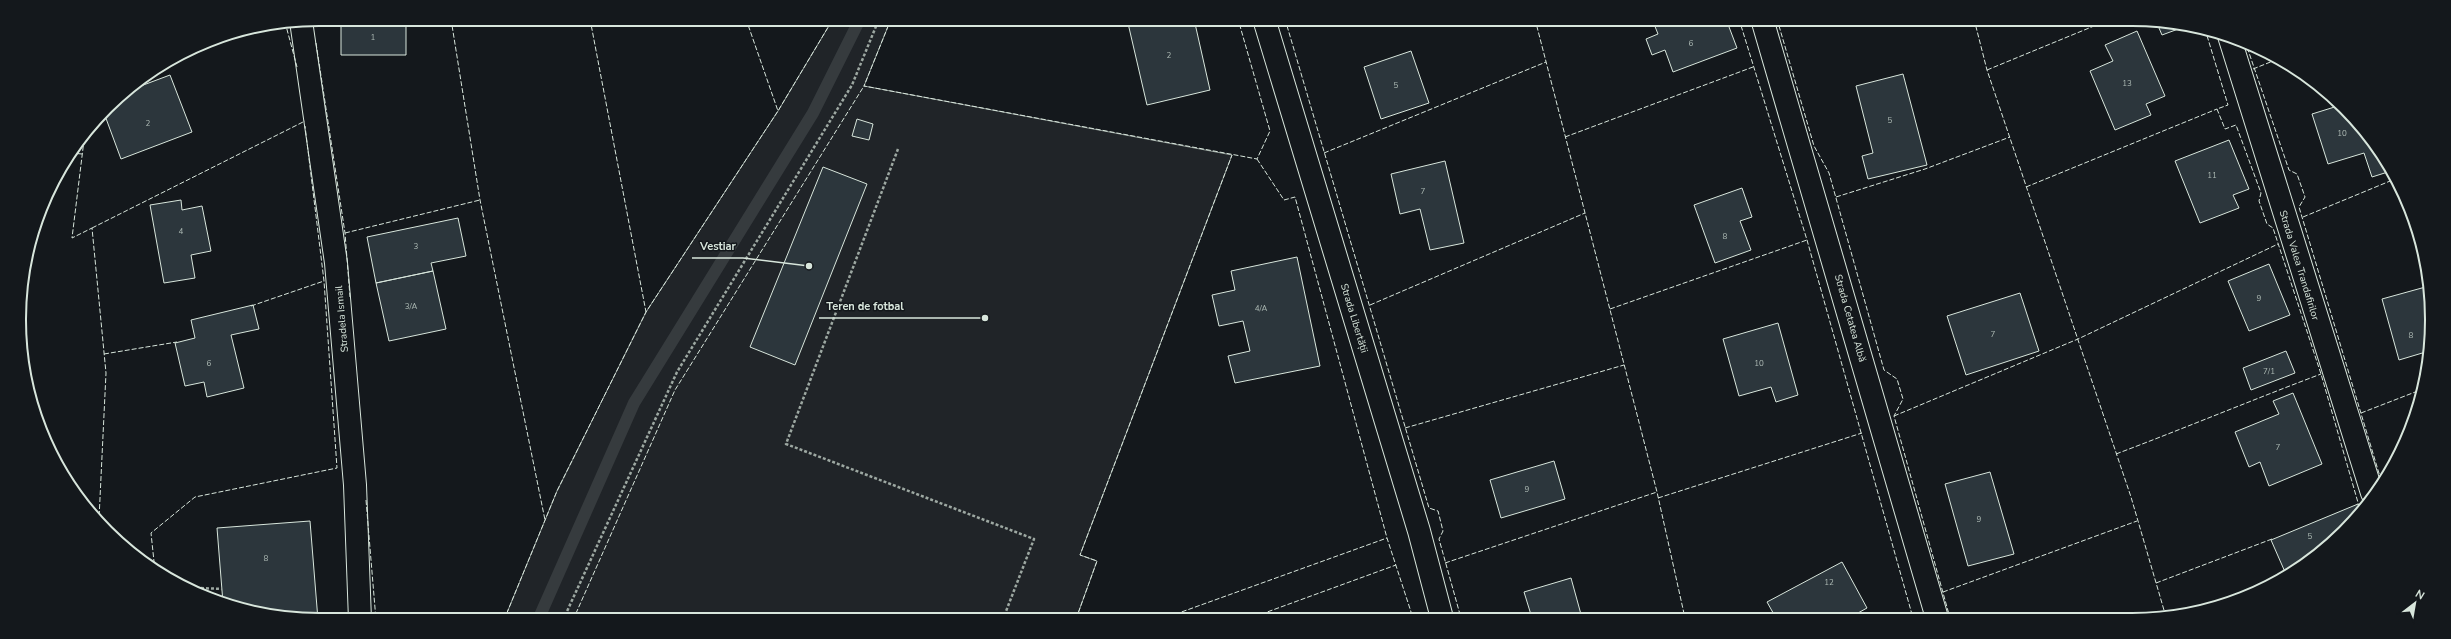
<svg xmlns="http://www.w3.org/2000/svg" width="2451" height="639" viewBox="0 0 2451 639" font-family="'Nunito Sans',sans-serif">
<style>
.green{fill:#202428;stroke:#939e99}
.lines{fill:none;stroke-linecap:round;stroke-linejoin:round}
.stream{stroke:#363b3e;stroke-width:12}
.building{fill:#2c363c;stroke:#d8e6dc}
.street-casing{stroke:#d8e6dc;stroke-width:24}
.path{stroke:#9da8a2;stroke-width:2.5;stroke-dasharray:3 2;stroke-linecap:butt}
.street{stroke:#14181c;stroke-width:22}
.fence{stroke:#d8e6dc;stroke-width:1;stroke-dasharray:5 2;stroke-linecap:butt}
.labels{text-anchor:middle;stroke-width:3;stroke-linejoin:round;paint-order:stroke}
.number-label{font-size:8px;fill:#adbab4}
.street-label{font-size:10px;fill:#d8e6dc;stroke:#14181c}
.rim{fill:none;stroke:#d8e6dc;stroke-width:2}
.leader{fill:none;stroke:#d8e6dc;stroke-width:1.5}
.callout-dot{fill:#d8e6dc;stroke:#14181c;stroke-width:1.5}
.callout-label{font-size:11px;text-anchor:middle;font-weight:bold;fill:#d8e6dc;stroke:#14181c;stroke-width:3;stroke-linejoin:round;paint-order:stroke}
</style>
<rect width="100%" height="100%" fill="#14181c"/>
<path class="green" d="M833 19H891L864 86 1232 155 1080 555 1097 561 1076 619 504 620 557 491 646 312 778 111Z"/>
<g class="lines">
<path class="stream" d="M538 620 634 403 813 113 860 19"/>
</g>
<path class="building" d="M341 19H406V55H341Z
M1127 19H1194L1210 90 1147 105Z
M1652 19H1726L1737 48 1673 72 1665 50 1652 55 1646 39 1658 34Z
M2156 21 2189 25 2162 35Z
M2137 31 2165 96 2146 104 2151 115 2115 130 2090 71 2113 61 2105 45Z
M1411 51 1429 103 1381 119 1364 67Z
M1903 74 1927 165 1868 179 1862 156 1873 153 1856 86Z
M170 75 192 132 121 159 104 113 122 93Z
M2341 105 2381 152 2391 171 2372 177 2364 153 2328 164 2312 114Z
M857 119 873 124 869 140 852 136Z
M2229 140 2249 189 2233 195 2239 208 2200 223 2175 161Z
M1445 161 1464 243 1430 250 1420 209 1400 214 1391 174Z
M823 167 867 184 795 365 750 347Z
M1742 188 1752 217 1740 221 1751 250 1715 263 1694 205Z
M181 200 182 210 202 206 211 251 191 255 195 278 164 283 150 205Z
M458 218 466 256 431 263 433 271 376 283 367 237Z
M1297 257 1320 366 1235 383 1228 356 1250 351 1243 321 1219 326 1212 295 1235 290 1231 271Z
M2269 264 2290 315 2249 331 2228 281Z
M433 271 446 329 389 341 376 283Z
M2429 286 2432 319 2429 351 2399 360 2382 299Z
M2020 293 2039 351 1966 375 1947 316Z
M253 305 259 329 231 335 244 388 207 397 204 382 185 386 175 343 195 338 191 320Z
M1778 323 1798 395 1776 402 1771 387 1739 396 1723 339Z
M2286 351 2295 373 2251 390 2243 368Z
M2293 393 2322 464 2269 486 2260 462 2249 467 2235 432 2279 414 2273 401Z
M1554 461 1565 499 1501 518 1490 480Z
M1990 472 2014 554 1968 566 1945 484Z
M2358 504 2360 509 2344 532 2294 568 2285 572 2271 540Z
M310 521 318 620 261 614 223 603 217 528Z
M1842 562 1867 608 1849 618H1776L1767 602Z
M1571 578 1582 618H1532L1524 592Z"/>
<g class="lines">
<defs>
<path id="street" d="M1264 19 1419 531 1442 618
M1762 19 1937 618
M301 21 336 263 355 485 360 620
M2229 36 2372 493"/>
</defs>
<use href="#street" class="street-casing"/>
<path class="path" d="M898 149 786 444 1034 539 1003 619
M201 588 222 589
M563 620 677 372 852 85 879 19"/>
<use href="#street" class="street"/>
<path class="fence" d="M451 19 480 200 545 520
M590 19 646 312
M746 19 778 111
M891 19 864 86 1257 159 1270 131 1238 19
M1285 19 1429 508 1438 511 1443 531 1439 539 1461 618
M1535 19 1657 492 1685 618
M1739 19 1807 240 1913 618
M1777 19 1814 146 1829 173 1884 370 1897 379 1903 399 1894 416 1950 618
M1974 19 1987 70 2131 497 2166 617
M285 22 297 67
M1286 23 1296 19
M2205 29 2228 105 2217 109 2225 129 2236 125 2261 193 2259 201 2267 224 2273 228 2321 374 2359 506
M2245 41 2289 170 2297 174 2305 197 2299 207 2381 480
M316 43 345 233 350 297
M2253 69 2278 59
M1987 70 2111 19
M85 132 72 238 92 228 106 373 99 519
M1565 137 1753 67
M71 153 82 154
M1324 153 1546 62
M1257 159 1284 200 1295 197 1387 538 1413 618
M2026 187 2217 109
M1836 197 1925 169 2010 137
M2303 217 2395 179
M92 228 305 121
M345 233 480 200
M1370 305 1585 213
M251 306 324 281
M1610 309 1807 240
M104 354 177 342
M2361 413 2423 389
M1894 416 2078 339 2278 244
M1405 428 1624 365
M2116 454C2185 428 2252 400 2321 374
M1658 498 1862 433
M366 500 376 620
M1445 563 1657 492
M155 571 151 533 195 497 337 468 324 281 305 126
M2156 583 2272 539
M1943 592 2137 521
M1076 619 1097 561 1080 555 1232 155
M1162 619 1387 538
M1248 619 1396 565
M504 620 557 491 646 312 778 111 833 19
M573 620 675 390 864 86"/>
</g>
<g class="labels">
<g class="number-label">
<text x="373" y="40">1</text>
<text x="1691" y="46">6</text>
<text x="1169" y="58">2</text>
<text x="2127" y="86">13</text>
<text x="1396" y="88">5</text>
<text x="1890" y="123">5</text>
<text x="148" y="126">2</text>
<text x="2342" y="136">10</text>
<text x="2212" y="178">11</text>
<text x="1423" y="194">7</text>
<text x="181" y="234">4</text>
<text x="1725" y="239">8</text>
<text x="416" y="249">3</text>
<text x="2259" y="301">9</text>
<text x="411" y="309">3/A</text>
<text x="1261" y="311">4/A</text>
<text x="1993" y="337">7</text>
<text x="2411" y="338">8</text>
<text x="209" y="366">6</text>
<text x="1759" y="366">10</text>
<text x="2269" y="374">7/1</text>
<text x="2278" y="450">7</text>
<text x="1527" y="492">9</text>
<text x="1979" y="522">9</text>
<text x="2310" y="539">5</text>
<text x="266" y="561">8</text>
<text x="1829" y="585">12</text>
</g>
<g class="street-label">
<text transform="translate(2300 265) rotate(73)" y="4">Strada Valea Trandafirilor</text>
<text transform="translate(1355 318) rotate(73)" y="4">Strada Libertății</text>
<text transform="translate(1851 318) rotate(74)" y="4">Strada Cetatea Albă</text>
<text transform="translate(341 319) rotate(-95)" y="4">Stradela Ismail</text>
</g>
</g>
<path d="M0 0H2451V639H0ZM319 26H2132A293 293 0 0 1 2425 319V320A293 293 0 0 1 2132 613H319A293 293 0 0 1 26 320V319A293 293 0 0 1 319 26Z" fill="#14181c" fill-rule="evenodd"/>
<path class="rim" d="M319 26H2132A293 293 0 0 1 2425 319V320A293 293 0 0 1 2132 613H319A293 293 0 0 1 26 320V319A293 293 0 0 1 319 26Z"/>
<path class="leader" d="M809 266L743 258H692M985 318L912 318H819"/>
<g class="callout-dot">
<circle cx="809" cy="266" r="4"/>
<circle cx="985" cy="318" r="4"/>
</g>
<g class="callout-label">
<text x="718" y="250">Vestiar</text>
<text x="865" y="310">Teren de fotbal</text>
</g>
<g transform="translate(2415 603) rotate(31)" stroke="#14181c" stroke-width="3" paint-order="stroke">
<path d="M0-3L7 15L0 10L-7 15Z" fill="#d8e6dc"/>
<text y="-6" font-size="11" font-weight="bold" text-anchor="middle" fill="#d8e6dc">N</text>
</g>
</svg>
